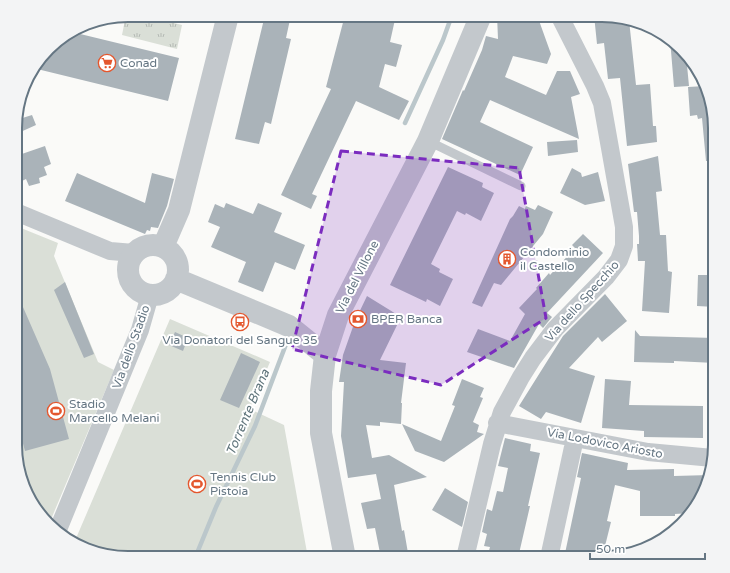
<svg xmlns="http://www.w3.org/2000/svg" width="730" height="573" viewBox="0 0 730 573" font-family="'Varela Round',sans-serif">
<style>
.grass{fill:url(#grass-tufts)}
.pitch{fill:#dadfd7}
.lines{fill:none;stroke-linecap:round;stroke-linejoin:round}
.stream{stroke:#bbc7cb;stroke-width:4.5}
.building{fill:#aab3b9}
.service{stroke:#c3c8cc;stroke-width:9}
.minor{stroke:#c3c8cc;stroke-width:18}
.tertiary{stroke:#c3c8cc;stroke-width:22}
.marked{fill:#7b2cbf;fill-opacity:0.2;stroke:#7b2cbf;stroke-width:3;stroke-dasharray:8 5;stroke-linejoin:round}
.labels{text-anchor:middle;stroke-width:4;stroke-linejoin:round;paint-order:stroke}
.poi-label{font-size:12px;fill:#657683;stroke:#fff;text-anchor:start}
.street-label{font-size:12px;fill:#657683;stroke:#fff}
.water-label{font-size:13px;font-style:italic;fill:#60757c;stroke:#fff}
.rim{fill:none;stroke:#657683;stroke-width:2}
</style>
<defs>
<pattern id="grass-tufts" width="24" height="20" patternUnits="userSpaceOnUse"><rect width="24" height="20" fill="#dadfd7"/><path d="M3 7l-1-3M5 7V3M7 7l1-3M15 17l-1-3M17 17v-4M19 17l1-3" fill="none" stroke="#b4b9b4"/></pattern>
</defs>
<rect width="100%" height="100%" fill="#fafaf8"/>
<path class="grass" d="M126 15H142L182 25 177 49 122 35Z"/>
<path class="pitch" d="M16 226 58 243 54 256 98 362 114 370 49 524 27 495 15 453Z
M170 319 270 362 250 409 284 425 308 558H121L85 549 74 543Z"/>
<g class="lines">
<path class="stream" d="M405 123 443 40 452 15
M195 558 216 507 255 426 288 339"/>
</g>
<path class="building" d="M265 15H291L286 38 291 39 271 124 265 122 259 144 235 139Z
M345 15H396L390 42 402 45 396 67 385 64 379 87 409 101 399 120 356 101 312 194 317 196 311 209 281 195 331 89 326 87Z
M497 15H537L551 54 547 64 513 56 505 77 546 95 557 71H570L580 94 571 97 579 139 490 100 480 122 533 147 520 175 442 139 463 90 464 91 482 50 486 36 498 39Z
M594 15H609L629 20 636 85 650 84 653 126H656L657 142 627 146 620 78 608 79 604 43 597 44Z
M72 32 179 58 168 101 33 68 54 43Z
M670 39 677 43 686 55 689 86 674 87Z
M705 86 715 128V161H706L702 118 698 119 697 115 690 116 688 87Z
M32 115 36 125 16 134V120Z
M577 140 578 152 548 156 547 142Z
M45 146 51 164 44 167 47 175 39 178 40 183 29 186 26 179 16 184V156Z
M658 156 662 191 656 192 660 235H666L668 271 672 272 669 313 642 311 645 261H638L637 244H639V236L637 212H634L628 164Z
M448 167 483 183 482 187 494 193 481 221 466 213 465 215 457 211 431 264 440 269 439 272 453 279 440 306 427 299 426 302 390 285Z
M572 168 581 173 582 177 598 172 605 201 585 205 560 193Z
M77 173 145 203 152 173 174 179 167 206 158 228 151 227 150 231 147 230 145 234 65 201Z
M226 203 253 214 258 203 282 213 274 232 305 245 295 270 275 262 263 292 238 282 246 262 211 247 220 227 208 222 215 204 224 208Z
M538 205 553 212 543 234 501 285 494 283 482 307 472 303 510 219 513 216 519 206 525 209 526 206 535 210Z
M583 234 603 253 547 313 552 317 543 328 539 324 514 368 467 352 478 329 510 341 525 314 519 308 537 289 536 288 549 273 550 275 575 248 572 245Z
M698 275H715V307L697 306Z
M65 282 94 354 84 358 54 290Z
M16 291 50 369 69 439 25 451 15 414Z
M605 294 627 321 602 342 598 337 569 368 595 376 581 423 546 412 541 419 519 406 563 336Z
M367 296 401 317 380 360 406 363 401 403H402L401 424 380 422V426L366 425 372 458 389 455 427 477 394 485 402 531 404 530 408 553 384 558H381L375 528 367 529 361 503 381 499 376 474 348 478 341 436 344 382H339L343 355 355 321Z
M635 330 640 336 715 338V363L674 361V363L634 362Z
M175 332 188 338 183 351 169 345Z
M241 353 260 362 239 408 220 400Z
M462 379 484 388 480 397 483 398 473 422 479 425 477 432 484 434 444 462 415 451 402 424 441 441 455 406 452 405Z
M605 379 631 381 629 405 703 406V438L644 437V431L602 428Z
M505 438 531 444 530 451 540 453 528 506H530L518 558H487L490 547 484 546 487 534 482 532 487 509 492 511 497 491 503 492 508 468 498 466Z
M582 453 628 463 627 470 674 469V476L710 475 706 489 691 513 675 514V516H640V491L615 485 607 521 611 522 602 558H564L581 478 577 477Z
M445 488 468 502 462 527 432 510Z"/>
<g class="lines">
<path class="service" d="M428 141 521 186"/>
<path class="minor" d="M16 212 110 251 134 253
M497 423 648 452 713 458
M57 532 140 330 150 295
M465 558 492 444 502 412 521 377 533 358 555 329 606 277 619 260 624 246V227L602 103 595 86 559 15
M549 558 575 438"/>
<path class="tertiary" d="M128 270a25 25 0 1 1 50 0a25 25 0 1 1-50 0Z
M163 247 179 210 228 15
M176 279 289 326 325 355
M345 558 321 433V391L325 355 338 315 428 141 481 15"/>
</g>
<path class="marked" d="M341 151 519 168 546 318 441 385 292 349Z"/>
<defs>
<symbol id="supermarket-ring" viewBox="-11 -11 22 22"><circle r="9.5" fill="#fff" stroke="#e4572e" stroke-width="1.5"/><path d="M-6-5.5h2.5l.6 2H6L4.5 2H-2.5L-4.4-4H-6ZM-1.5 3.2a1.3 1.3 0 1 0 .1 0ZM3 3.2a1.3 1.3 0 1 0 .1 0Z" fill="#e4572e"/></symbol>
<symbol id="building-ring" viewBox="-11 -11 22 22"><circle r="9.5" fill="#fff" stroke="#e4572e" stroke-width="1.5"/><path d="M-4-6H4V6H1V3H-1V6H-4ZM-2.5-4.3h1.7v1.8h-1.7ZM.8-4.3h1.7v1.8H.8ZM-2.5-1h1.7V.8h-1.7ZM.8-1h1.7V.8H.8Z" fill="#e4572e"/></symbol>
<symbol id="bank-ring" viewBox="-11 -11 22 22"><circle r="9.5" fill="#fff" stroke="#e4572e" stroke-width="1.5"/><path d="M-6-4H6V4H-6ZM0-2.3a2.3 2.3 0 1 0 0 4.6a2.3 2.3 0 1 0 0-4.6Z" fill="#e4572e"/></symbol>
<symbol id="bus-ring" viewBox="-11 -11 22 22"><circle r="9.5" fill="#fff" stroke="#e4572e" stroke-width="1.5"/><path d="M-5-6H5V4H4V6H2V4H-2V6H-4V4H-5ZM-3.5-4V0h7V-4ZM-3.5 1.2v1.5H-2V1.2ZM2 1.2v1.5H3.5V1.2Z" fill="#e4572e"/></symbol>
<symbol id="stadium-ring" viewBox="-11 -11 22 22"><circle r="9.5" fill="#fff" stroke="#e4572e" stroke-width="1.5"/><path d="M0-5a6.5 5 0 1 0 0 10a6.5 5 0 1 0 0-10ZM-3.5-1.8h7v3.6h-7Z" fill="#e4572e"/></symbol>
</defs>
<g fill-rule="evenodd">
<use href="#supermarket-ring" x="97" y="53" width="20" height="20"/>
<use href="#building-ring" x="497" y="249" width="20" height="20"/>
<use href="#bank-ring" x="348" y="309" width="20" height="20"/>
<use href="#bus-ring" x="230" y="312" width="20" height="20"/>
<use href="#stadium-ring" x="46" y="401" width="20" height="20"/>
<use href="#stadium-ring" x="187" y="474" width="20" height="20"/>
</g>
<g class="labels">
<g class="poi-label">
<text x="120" y="67">Conad</text>
<text x="520" y="256">Condominio<tspan x="520" dy="14">il Castello</tspan></text>
<text x="371" y="323">BPER Banca</text>
<text x="240" y="344" text-anchor="middle">Via Donatori del Sangue 35</text>
<text x="69" y="408">Stadio<tspan x="69" dy="14">Marcello Melani</tspan></text>
<text x="210" y="481">Tennis Club<tspan x="210" dy="14">Pistoia</tspan></text>
</g>
<g class="street-label">
<text transform="translate(357 277) rotate(-63)" y="4">Via del Villone</text>
<text transform="translate(582 301) rotate(-48)" y="4">Via dello Specchio</text>
<text transform="translate(131 347) rotate(-70)" y="4">Via dello Stadio</text>
<text transform="translate(605 443) rotate(11)" y="4">Via Lodovico Ariosto</text>
</g>
<g class="water-label">
<text transform="translate(247 412) rotate(-67)" y="5">Torrente Brana</text>
</g>
</g>
<path d="M0 0H730V573H0ZM128 22H602A106 106 0 0 1 708 128V445A106 106 0 0 1 602 551H128A106 106 0 0 1 22 445V128A106 106 0 0 1 128 22Z" fill="#f3f4f5" fill-rule="evenodd"/>
<path class="rim" d="M128 22H602A106 106 0 0 1 708 128V445A106 106 0 0 1 602 551H128A106 106 0 0 1 22 445V128A106 106 0 0 1 128 22Z"/>
<path d="M590 553v6h115v-6" fill="none" stroke="#657683" stroke-width="2"/>
<text x="596" y="553" font-size="12" fill="#657683" stroke="#ffffff" stroke-width="3" paint-order="stroke">50 m</text>
</svg>
